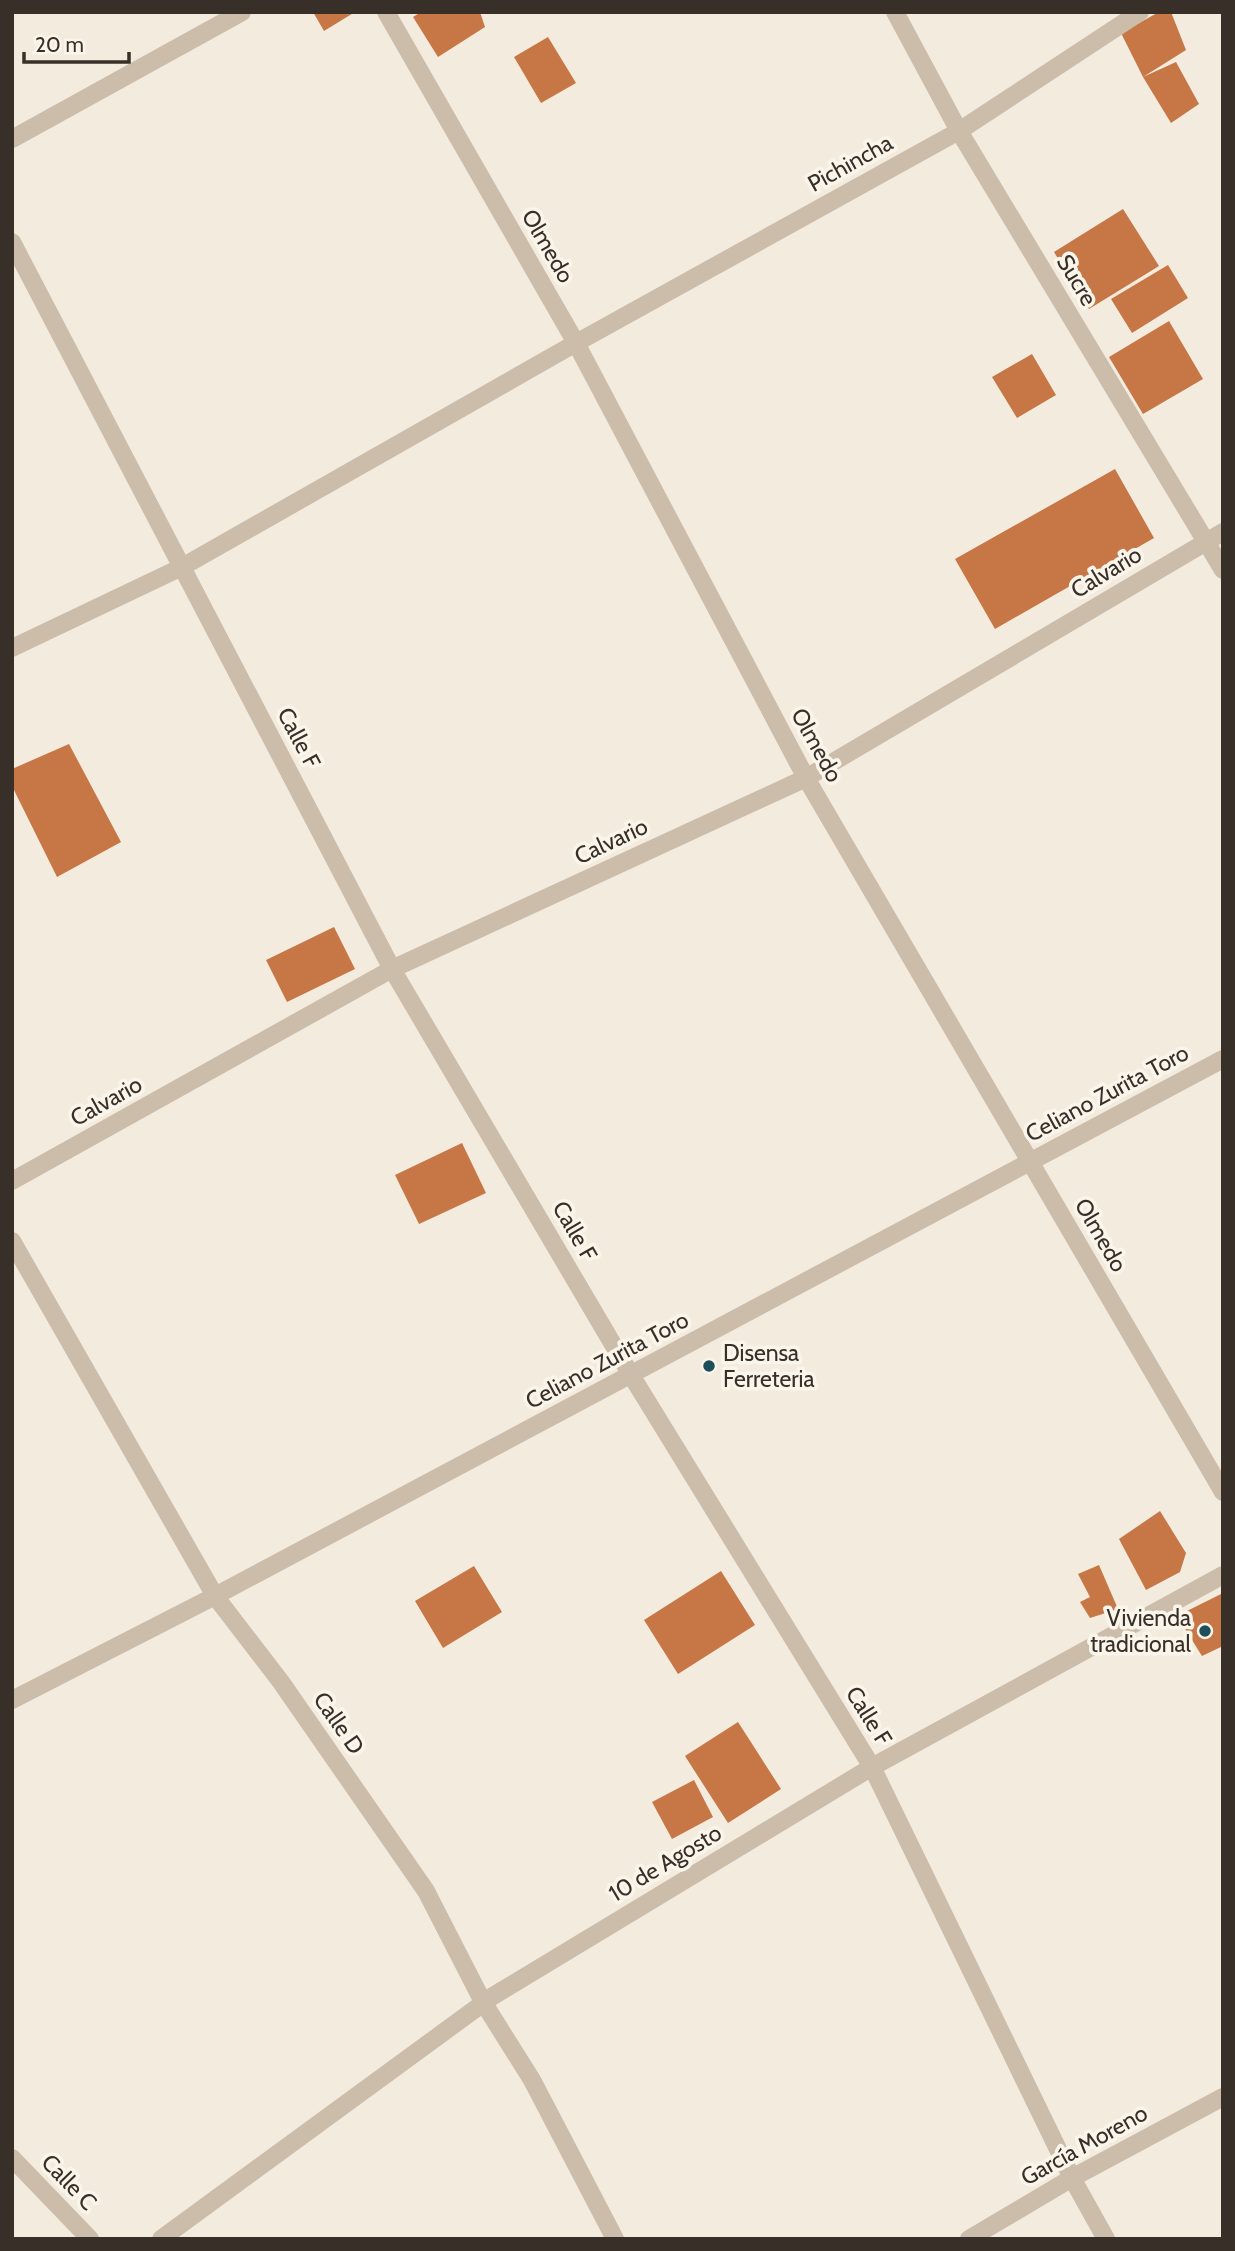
<svg xmlns="http://www.w3.org/2000/svg" width="1235" height="2251" viewBox="0 0 1235 2251" font-family="Cabin,sans-serif">
<style>
.building{fill:#c77646}
.lines{fill:none;stroke-linecap:round;stroke-linejoin:round}
.minor{stroke:#cbbda9;stroke-width:18}
.poi-dot{fill:#1d4f5a;stroke:#faf5ea;stroke-width:2.5}
.labels{text-anchor:middle;stroke-width:7;stroke-linejoin:round;paint-order:stroke}
.street-label{font-size:23px;fill:#382f29;stroke:#faf5ea}
.poi-label{font-size:23px;fill:#382f29;stroke:#faf5ea;text-anchor:start}
</style>
<rect width="100%" height="100%" fill="#f3ebdd"/>
<path class="building" d="M313 12H355L324 31Z
M421 12H480L485 27 438 57 413 17Z
M1159 12H1171L1186 50 1143 77 1121 33Z
M548 37 576 83 541 103 514 57Z
M1176 62 1199 104 1171 123 1143 77Z
M1123 209 1159 266 1089 309 1054 252Z
M1168 265 1188 298 1132 333 1111 299Z
M1169 321 1203 379 1143 414 1109 357Z
M1032 354 1056 395 1017 418 992 377Z
M1115 469 1154 538 995 629 955 559Z
M69 744 121 842 57 877 12 786V769Z
M334 927 355 969 287 1002 266 960Z
M462 1143 486 1193 419 1224 395 1175Z
M1160 1511 1186 1553 1180 1572 1146 1590 1119 1539Z
M1099 1565 1118 1609 1090 1618 1080 1602 1090 1597 1078 1574Z
M474 1566 502 1612 443 1648 415 1601Z
M721 1571 755 1625 678 1674 644 1620Z
M1223 1593V1646L1202 1656 1177 1616Z
M738 1722 781 1789 728 1823 685 1756Z
M694 1780 713 1817 672 1839 652 1802Z"/>
<g class="lines">
<path class="minor" d="M386 12 576 343 806 778 1223 1492
M895 12 959 131 1223 570
M12 139 242 12
M12 242 392 969 631 1375 872 1767 1072 2178 1106 2239
M12 648 182 567 576 343 959 131 1140 12
M12 1181 392 969 806 778 1223 532
M12 1241 215 1596 281 1682 426 1891 483 2002 532 2080 615 2239
M12 1700 215 1596 1223 1059
M12 2158 90 2239
M161 2239 493 1996 872 1767 1223 1575
M969 2239 1072 2178 1223 2097"/>
</g>
<g class="poi-dot">
<circle cx="709" cy="1366" r="7"/>
<circle cx="1205" cy="1631" r="7"/>
</g>
<g class="labels">
<g class="street-label">
<text transform="translate(850 163) rotate(-29)" y="8">Pichincha</text>
<text transform="translate(548 246) rotate(60)" y="8">Olmedo</text>
<text transform="translate(1077 280) rotate(59)" y="8">Sucre</text>
<text transform="translate(1106 572) rotate(-31)" y="8">Calvario</text>
<text transform="translate(299 738) rotate(62)" y="8">Calle F</text>
<text transform="translate(817 745) rotate(61)" y="8">Olmedo</text>
<text transform="translate(611 841) rotate(-25)" y="8">Calvario</text>
<text transform="translate(1107 1093) rotate(-28)" y="8">Celiano Zurita Toro</text>
<text transform="translate(106 1101) rotate(-29)" y="8">Calvario</text>
<text transform="translate(575 1231) rotate(60)" y="8">Calle F</text>
<text transform="translate(1101 1235) rotate(60)" y="8">Olmedo</text>
<text transform="translate(607 1360) rotate(-28)" y="8">Celiano Zurita Toro</text>
<text transform="translate(869 1716) rotate(58)" y="8">Calle F</text>
<text transform="translate(339 1723) rotate(55)" y="8">Calle D</text>
<text transform="translate(665 1863) rotate(-31)" y="8">10 de Agosto</text>
<text transform="translate(1084 2145) rotate(-29)" y="8">García Moreno</text>
<text transform="translate(69 2182) rotate(46)" y="8">Calle C</text>
</g>
<g class="poi-label">
<text x="723" y="1361">Disensa<tspan x="723" dy="26">Ferreteria</tspan></text>
<text x="1191" y="1626" text-anchor="end">Vivienda<tspan x="1191" dy="26">tradicional</tspan></text>
</g>
</g>
<rect width="1235" height="2251" fill="none" stroke="#382f29" stroke-width="28"/>
<path d="M24 52v10h105v-10" fill="none" stroke="#382f29" stroke-width="3.5"/>
<text x="35" y="52" font-size="21" fill="#382f29" stroke="#faf5ea" stroke-width="5" paint-order="stroke">20 m</text>
</svg>
